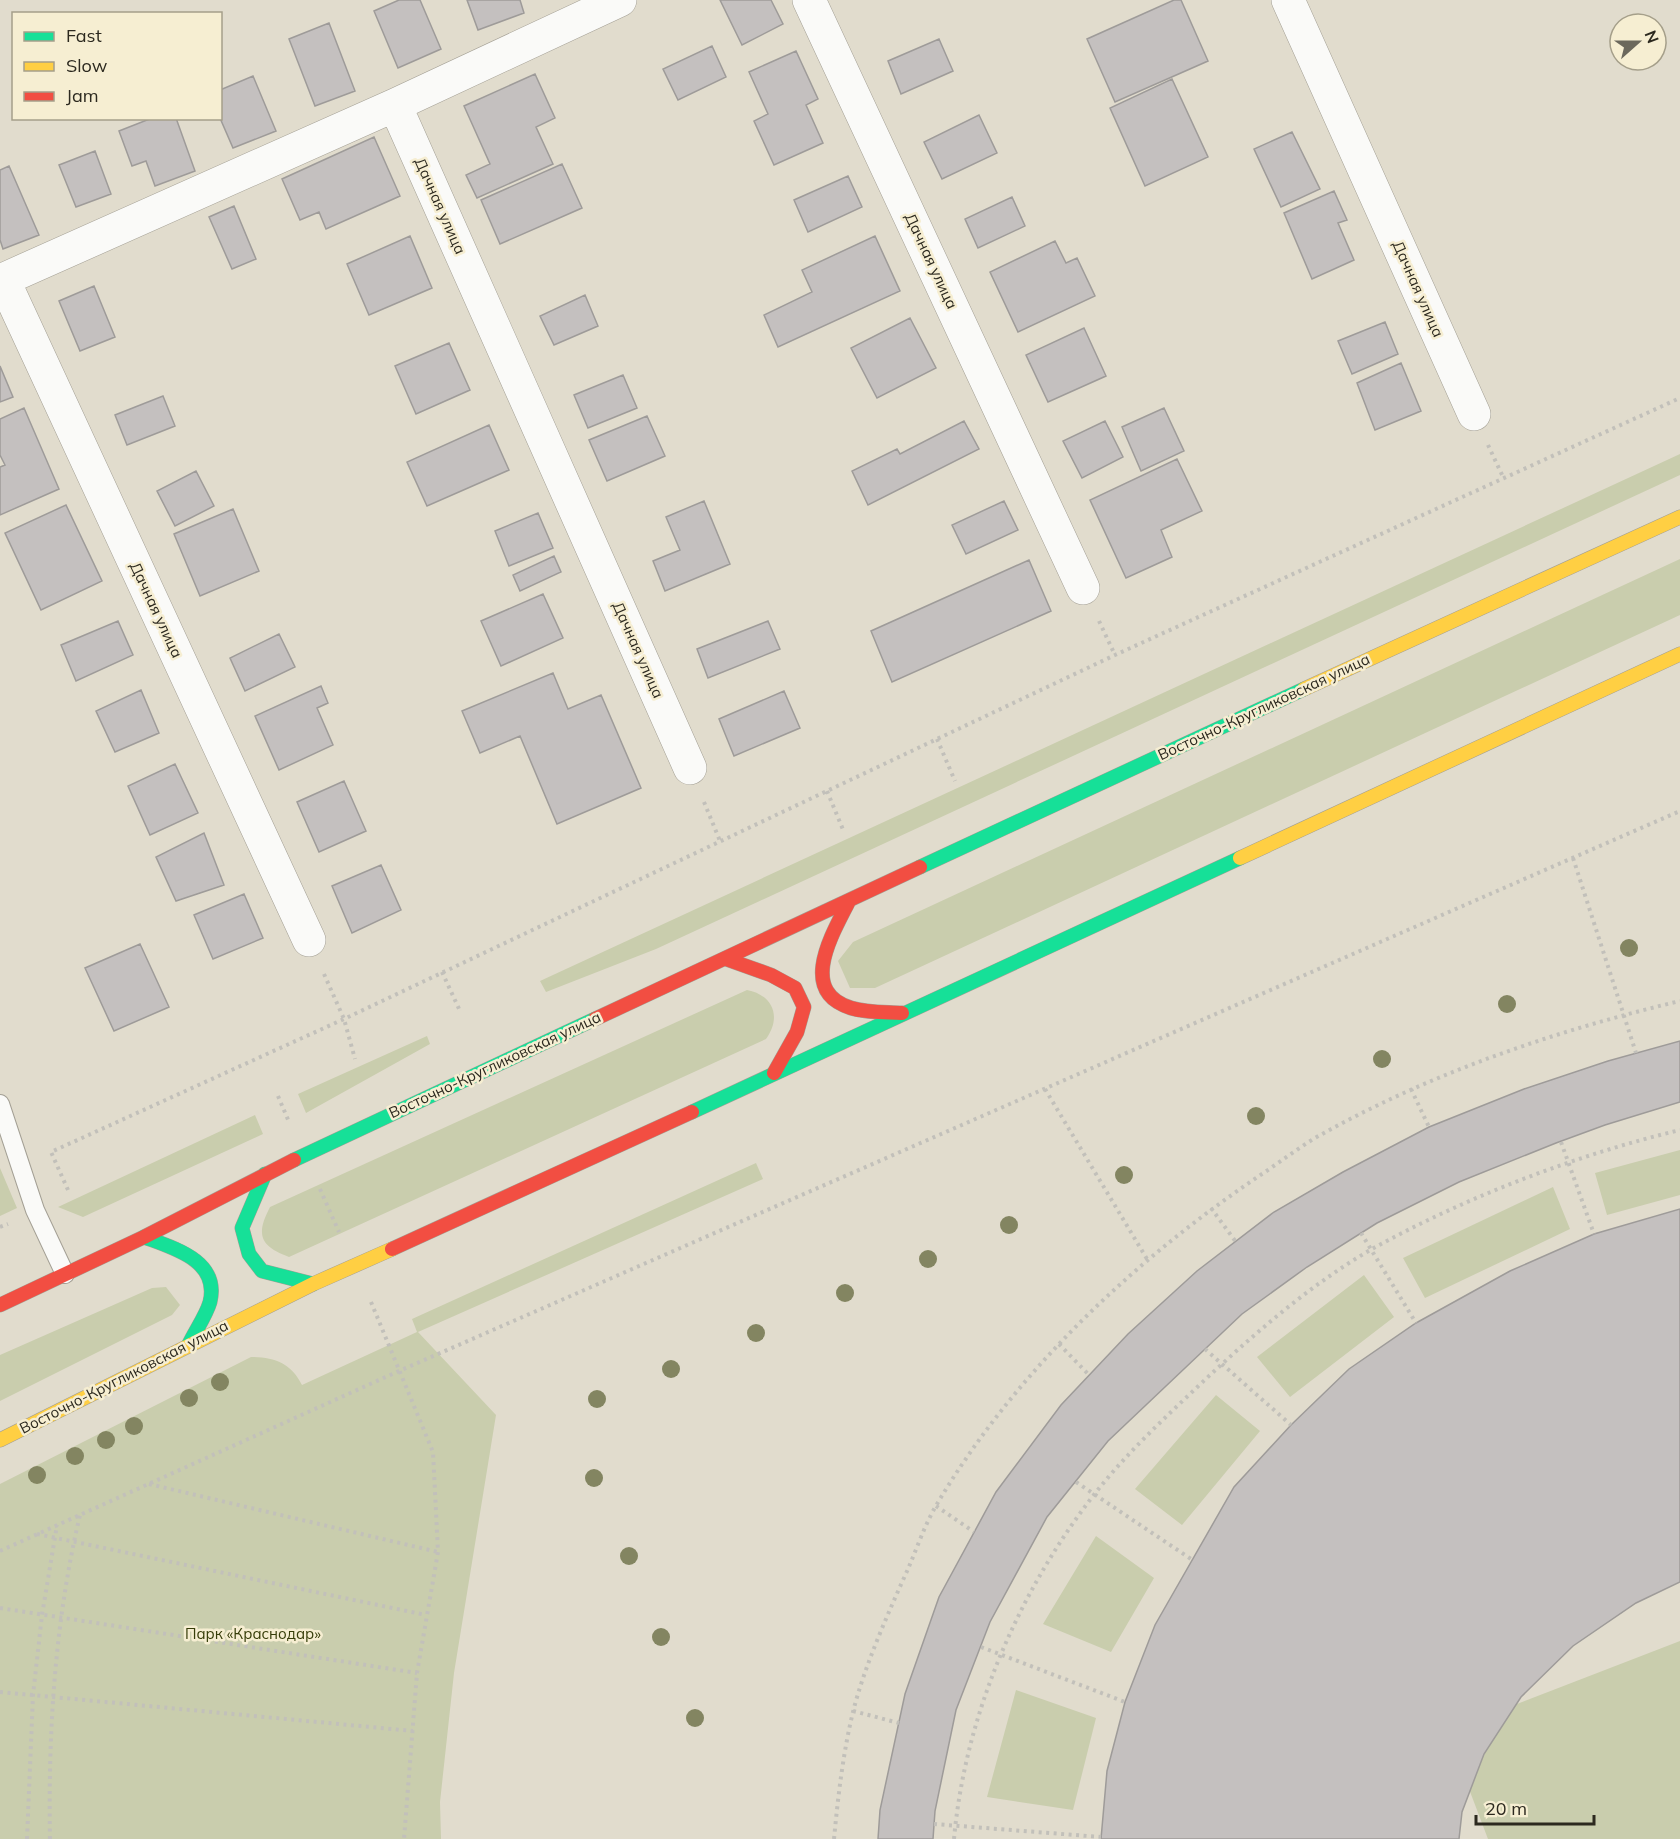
<svg xmlns="http://www.w3.org/2000/svg" width="1680" height="1839" viewBox="0 0 1680 1839" font-family="Mulish,sans-serif">
<style>
.green{fill:#c9cdad}
.building{fill:#c4c0bf;stroke:#9e9b99;stroke-width:1.5}
.lines{fill:none;stroke-linecap:round;stroke-linejoin:round}
.lane-casing{stroke:#a39f94;stroke-width:20}
.street-casing{stroke:#a39f94;stroke-width:34}
.fast-casing{stroke:#a39f94;stroke-width:15}
.slow-casing{stroke:#a39f94;stroke-width:15}
.jam-casing{stroke:#a39f94;stroke-width:15}
.path{stroke:#c2c0ba;stroke-width:4;stroke-dasharray:3 4.5;stroke-linecap:butt}
.lane{stroke:#fafaf8;stroke-width:18}
.street{stroke:#fafaf8;stroke-width:33}
.fast{stroke:#16e098;stroke-width:14}
.slow{stroke:#ffcf43;stroke-width:14}
.jam{stroke:#f24e42;stroke-width:14}
.tree{fill:#838561}
.labels{text-anchor:middle;stroke-width:5;stroke-linejoin:round;paint-order:stroke}
.street-label{font-size:15px;fill:#2c291f;stroke:#f6eed2}
.park-label{font-size:15px;fill:#363d09;stroke:#f6eed2}
</style>
<rect width="100%" height="100%" fill="#e1dccd"/>
<path class="green" d="M1680 454V475L656 949 546 992 540 981Z
M1680 559V615L875 988H850L838 961 853 942Z
M747 990C773 995 782 1017 766 1039L289 1257C259 1246 256 1234 270 1207Z
M427 1036 430 1044 306 1113 298 1094Z
M255 1115 263 1134 83 1217 58 1207Z
M1680 1150V1195L1607 1215 1595 1173Z
M756 1163 763 1179 418 1332 496 1415 454 1673 440 1802 441 1839H0V1484L251 1357C274 1357 291 1363 302 1385L417 1332 412 1319Z
M0 1168 17 1208 0 1216Z
M1553 1187 1570 1229 1425 1298 1403 1258Z
M1364 1275 1394 1317 1290 1397 1257 1357Z
M166 1287 180 1305 172 1315 0 1401V1355L152 1288Z
M1216 1395 1260 1431 1182 1525 1135 1489Z
M1096 1536 1154 1578 1111 1652 1043 1624Z
M1680 1641V1839H1488L1447 1731Z
M1016 1690 1096 1718 1073 1810 987 1797Z"/>
<path class="building" d="M399 0H420L441 49 398 68 374 11Z
M467 0H520L524 13 478 30Z
M720 0H771L783 24 742 45Z
M1174 0H1181L1208 61 1115 102 1087 39Z
M329 23 355 91 315 106 289 39Z
M939 39 953 71 901 94 888 61Z
M712 46 726 77 678 100 663 69Z
M796 51 818 99 806 105 823 143 774 165 754 121 768 114 749 72Z
M535 74 555 118 536 127 553 164 477 198 466 175 490 164 464 106Z
M253 76 276 131 233 148 220 118V90Z
M1172 79 1208 157 1145 186 1110 108Z
M979 115 997 153 942 179 924 142Z
M152 118H176L195 171 155 186 146 161 132 166 119 131Z
M1292 132 1320 189 1281 207 1254 149Z
M374 137 400 196 326 229 319 212 300 220 282 179Z
M95 151 111 194 76 207 59 165Z
M562 164 582 208 500 244 481 200Z
M9 166 39 235 3 249 0 240V170Z
M848 176 862 207 808 232 794 200Z
M1334 191 1347 220 1338 223 1354 260 1312 279 1284 213Z
M1012 197 1025 226 978 248 965 219Z
M234 206 256 259 232 269 209 217Z
M410 236 432 288 369 315 347 264Z
M875 236 900 291 778 347 764 315 812 292 802 270Z
M1055 241 1066 263 1077 258 1095 296 1018 332 990 272Z
M94 286 115 337 80 351 59 301Z
M585 295 598 326 554 345 540 316Z
M910 318 936 368 877 398 851 348Z
M1385 322 1398 354 1352 374 1338 341Z
M1084 328 1106 376 1048 402 1026 355Z
M449 343 470 390 416 414 395 366Z
M1401 363 1421 411 1375 430 1357 383Z
M0 366 13 397 0 402Z
M623 375 637 408 588 428 574 395Z
M163 396 175 426 127 445 115 415Z
M24 408 59 489 0 515V467L5 465 0 455V419Z
M1164 408 1184 451 1141 471 1122 427Z
M647 416 665 456 607 481 589 440Z
M964 421 979 449 868 505 852 471 897 449 900 454Z
M1105 421 1123 457 1082 478 1063 441Z
M489 425 509 470 427 506 407 462Z
M1177 459 1202 511 1161 530 1172 557 1126 578 1090 500Z
M196 471 214 506 175 526 157 491Z
M704 501 730 564 665 591 653 561 680 550 666 517Z
M1004 501 1018 530 966 554 952 525Z
M66 505 102 581 41 610 5 533Z
M233 509 259 571 200 596 174 534Z
M538 513 553 548 509 566 495 531Z
M554 556 561 572 520 591 513 575Z
M1029 560 1051 611 892 682 871 631Z
M543 594 563 638 501 666 481 621Z
M118 621 133 655 76 681 61 645Z
M768 621 780 649 708 678 697 649Z
M279 634 295 667 245 691 230 658Z
M553 673 568 709 601 695 641 788 557 824 520 736 480 753 462 711Z
M321 686 328 703 317 708 333 745 279 770 255 716Z
M141 690 159 733 115 752 96 711Z
M784 691 800 728 734 756 719 719Z
M175 764 198 813 150 835 128 786Z
M344 781 366 831 319 852 297 802Z
M204 833 224 885 176 901 156 857Z
M381 865 401 910 352 933 332 886Z
M244 894 263 938 213 959 194 915Z
M140 944 169 1007 114 1031 85 968Z
M1680 1041V1102L1605 1125 1556 1143 1459 1182 1377 1223 1307 1267 1242 1314 1108 1441 1047 1517 990 1622 956 1710 935 1811 933 1839H878L880 1810 905 1694 939 1597 996 1492 1061 1405 1128 1334 1197 1271 1274 1212 1343 1172 1429 1127 1524 1089 1608 1061Z
M1680 1209V1582L1636 1603 1573 1646 1521 1697 1484 1754 1462 1812 1459 1839H1101L1107 1771 1125 1702 1155 1625 1234 1487 1291 1425 1349 1369 1416 1323 1510 1271 1594 1234Z"/>
<g class="lines">
<defs>
<path id="lane" d="M0 1104 35 1210 65 1274"/>
<path id="street" d="M809 0 1083 588
M1288 0 1474 414
M395 105 690 768
M3 279 309 940
M0 281 395 105 620 0"/>
<path id="fast" d="M920 867 1304 689
M692 1112 1240 858
M294 1160 595 1019
M265 1174 242 1228 249 1254 262 1271 313 1284
M144 1237C173 1248 220 1260 210 1302 206 1316 195 1331 189 1344"/>
<path id="slow" d="M1304 689 1680 517
M1240 858 1680 654
M0 1440 313 1284 392 1249"/>
<path id="jam" d="M849 901C833 933 797 991 851 1008 867 1013 885 1012 902 1013
M726 959 771 975 795 988 804 1007 797 1032 774 1073
M595 1019 920 867
M392 1249 692 1112
M0 1305 144 1237 294 1160"/>
</defs>
<use href="#lane" class="lane-casing"/>
<use href="#street" class="street-casing"/>
<use href="#fast" class="fast-casing"/>
<use href="#slow" class="slow-casing"/>
<use href="#jam" class="jam-casing"/>
<path class="path" d="M1488 445 1504 479
M1099 621 1115 655
M937 739 955 781
M827 791 844 832
M704 802 720 841
M1573 858 1636 1053
M442 972 460 1011
M324 974 344 1019 355 1059
M1045 1089 1147 1259
M1411 1089 1429 1127
M278 1096 289 1122
M1561 1142 1594 1234
M320 1189 339 1232
M68 1190 51 1152 344 1019 1115 655 1680 398
M1211 1208 1236 1242
M0 1227 8 1224
M1361 1233 1416 1323
M371 1302 433 1452 438 1552 417 1673 404 1839
M1059 1344 1089 1375
M1205 1349 1291 1425
M1076 1482 1191 1559
M149 1484 438 1552
M936 1506 974 1532
M37 1534 426 1615
M0 1551 399 1371 1680 811
M0 1608 417 1673
M981 1647 1125 1702
M0 1692 413 1731
M853 1711 899 1723
M934 1824 1101 1837
M27 1839 33 1695 42 1615 57 1525
M50 1839C48 1732 55 1620 80 1515
M834 1839C838 1797 843 1753 853 1712 864 1667 889 1611 908 1569 917 1548 925 1524 937 1504 1015 1372 1135 1259 1262 1174 1280 1162 1297 1149 1315 1138 1428 1074 1554 1031 1680 1001
M954 1839C965 1716 1018 1593 1093 1496 1127 1452 1169 1414 1210 1375 1260 1329 1313 1283 1372 1249 1466 1197 1576 1155 1680 1130"/>
<use href="#lane" class="lane"/>
<use href="#street" class="street"/>
<use href="#fast" class="fast"/>
<use href="#slow" class="slow"/>
<use href="#jam" class="jam"/>
</g>
<g class="tree">
<circle cx="1629" cy="948" r="9"/>
<circle cx="1507" cy="1004" r="9"/>
<circle cx="1382" cy="1059" r="9"/>
<circle cx="1256" cy="1116" r="9"/>
<circle cx="1124" cy="1175" r="9"/>
<circle cx="1009" cy="1225" r="9"/>
<circle cx="928" cy="1259" r="9"/>
<circle cx="845" cy="1293" r="9"/>
<circle cx="756" cy="1333" r="9"/>
<circle cx="671" cy="1369" r="9"/>
<circle cx="220" cy="1382" r="9"/>
<circle cx="189" cy="1398" r="9"/>
<circle cx="597" cy="1399" r="9"/>
<circle cx="134" cy="1426" r="9"/>
<circle cx="106" cy="1440" r="9"/>
<circle cx="75" cy="1456" r="9"/>
<circle cx="37" cy="1475" r="9"/>
<circle cx="594" cy="1478" r="9"/>
<circle cx="629" cy="1556" r="9"/>
<circle cx="661" cy="1637" r="9"/>
<circle cx="695" cy="1718" r="9"/>
</g>
<g class="labels">
<g class="street-label">
<text transform="translate(440 206) rotate(66)" y="5">Дачная улица</text>
<text transform="translate(931 261) rotate(65)" y="5">Дачная улица</text>
<text transform="translate(1418 289) rotate(66)" y="5">Дачная улица</text>
<text transform="translate(156 610) rotate(65)" y="5">Дачная улица</text>
<text transform="translate(638 650) rotate(66)" y="5">Дачная улица</text>
<text transform="translate(1264 707) rotate(-25)" y="5">Восточно-Кругликовская улица</text>
<text transform="translate(495 1065) rotate(-25)" y="5">Восточно-Кругликовская улица</text>
<text transform="translate(124 1377) rotate(-27)" y="5">Восточно-Кругликовская улица</text>
</g>
<g class="park-label">
<text x="253" y="1639">Парк «Краснодар»</text>
</g>
</g>
<rect x="12" y="12" width="210" height="108" fill="#f6eed2" stroke="#a59f8a" stroke-width="1.5"/>
<rect x="24" y="32" width="30" height="9" fill="#16e098" stroke="#a59f8a" stroke-width="1.5"/>
<text x="66" y="42" font-size="18" fill="#2c291f">Fast</text>
<rect x="24" y="62" width="30" height="9" fill="#ffcf43" stroke="#a59f8a" stroke-width="1.5"/>
<text x="66" y="72" font-size="18" fill="#2c291f">Slow</text>
<rect x="24" y="92" width="30" height="9" fill="#f24e42" stroke="#a59f8a" stroke-width="1.5"/>
<text x="66" y="102" font-size="18" fill="#2c291f">Jam</text>
<g transform="translate(1638 42) rotate(69)"><circle r="28" fill="#f6eed2" stroke="#a59f8a" stroke-width="1.5"/>
<path d="M0-4.5L10 22L0 15L-10 22Z" fill="#6b685c"/>
<text y="-9" font-size="16" font-weight="bold" text-anchor="middle" fill="#2c291f">N</text>
</g>
<path d="M1476 1815v9h118v-9" fill="none" stroke="#2c291f" stroke-width="3"/>
<text x="1485" y="1815" font-size="18" fill="#2c291f" stroke="#f6eed2" stroke-width="4.5" paint-order="stroke">20 m</text>
</svg>
